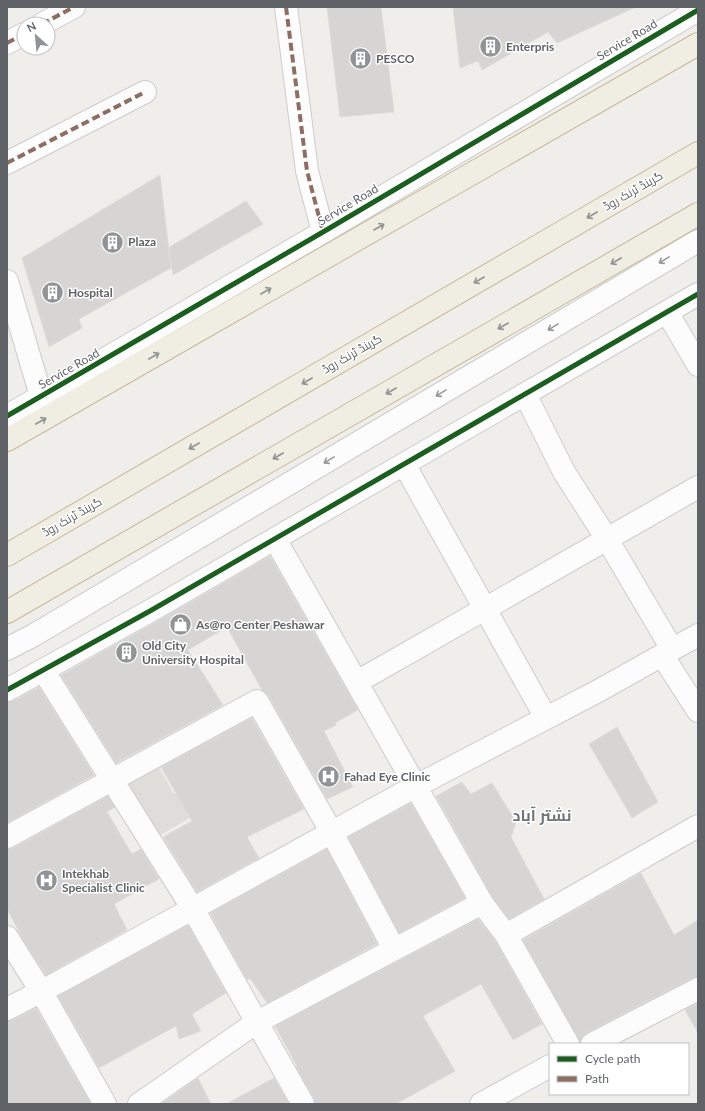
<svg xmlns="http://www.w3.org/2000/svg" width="705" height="1111" viewBox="0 0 705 1111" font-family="Lato,Cairo,sans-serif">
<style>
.industrial{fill:#dfddda}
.building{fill:#d6d5d3;stroke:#deddd9}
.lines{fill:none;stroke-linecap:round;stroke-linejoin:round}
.street-casing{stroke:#cbcccc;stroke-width:24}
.secondary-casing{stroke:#cacacb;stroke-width:24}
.highway-casing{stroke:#c8b996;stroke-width:24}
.street{stroke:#fdfcfc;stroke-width:22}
.secondary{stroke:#fdfcfc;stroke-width:22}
.highway{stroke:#f0ede3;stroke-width:22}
.quiet{stroke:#8d6e63;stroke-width:4;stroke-dasharray:8 4;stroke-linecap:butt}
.cycleway-casing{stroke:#fff;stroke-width:8}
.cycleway{stroke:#1b5e20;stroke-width:5}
.oneway{stroke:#929393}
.oneway2{stroke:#96999c}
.labels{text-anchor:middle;stroke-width:3;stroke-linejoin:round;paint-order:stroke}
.street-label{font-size:12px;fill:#5f6368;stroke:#fff}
.poi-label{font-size:12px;font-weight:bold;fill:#5f6368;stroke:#fff;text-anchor:start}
.district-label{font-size:16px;font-weight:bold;fill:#70757a;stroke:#fff}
</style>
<rect width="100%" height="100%" fill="#efeeea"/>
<path class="industrial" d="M158 766 174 794 197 780 212 805 157 837 126 784Z"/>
<path class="building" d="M327 7H381L394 112 340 117Z
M453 7H636L557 43 548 32 482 70 478 61 460 68Z
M160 175 171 268 79 319 82 328 49 347 22 258Z
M246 201 263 224 173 275 168 248Z
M270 556 358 710 335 723 336 725 324 731 353 787 327 799 268 695 262 690 227 627 188 650 223 705 116 763 61 675 156 622Z
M39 687 94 775 7 823V702L13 701Z
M252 718 304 809 247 837 259 858 197 892 163 837 192 821 161 767Z
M617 727 658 802 632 818 589 744Z
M462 782 471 794 492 783 516 822 511 837 544 899 509 919 492 896 436 796Z
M108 796 115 807 107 812 132 854 141 849 159 879 114 904 127 930 46 975 25 943 7 909V849L13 848Z
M411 803 465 898 399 933 348 837Z
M327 849 377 944 267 1003 250 978 247 980 210 913Z
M641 873 674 935 698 920V977L692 978 586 1033 582 1037 580 1042 523 940Z
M478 919 496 942 542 1024 513 1040 481 984 423 1016 455 1071 396 1104H315L314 1098 296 1067 297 1066 275 1026Z
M188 925 226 993 192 1014 201 1031 179 1039 176 1026 99 1068 58 996Z
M698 1003V1033L685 1010Z
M36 1008 91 1104H7V1021L13 1020Z
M198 1078 211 1104H161Z
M274 1078 289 1104H226Z"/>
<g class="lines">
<defs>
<path id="street" d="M286 7 307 171 323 232
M42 24 74 7
M7 43 24 34
M7 163 145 92
M7 281 41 396
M667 312 698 365
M525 394 564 472 607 539 672 649
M404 464 546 718
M275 539 482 903 506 935 568 1044
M662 655 698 711
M43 670 193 909 303 1104
M357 682 698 487
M7 690 150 611 698 294
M7 837 257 701 332 833 394 949
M506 935 698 826
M7 937 41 991 105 1104
M7 1009 59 982 416 786 600 690 698 635
M139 1104 257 1022 482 903"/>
<path id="secondary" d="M7 416 323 232 698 10
M7 649 34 635 698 241
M592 1044 698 989
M481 1104 550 1066"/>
<path id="highway" d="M7 440 698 44
M7 555 698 153
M7 612 698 214"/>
</defs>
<use href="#street" class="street-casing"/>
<use href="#secondary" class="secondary-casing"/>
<use href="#highway" class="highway-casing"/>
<use href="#street" class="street"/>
<use href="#secondary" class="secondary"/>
<use href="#highway" class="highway"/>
<path class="quiet" d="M286 7 307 171 323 232
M42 24 74 7
M7 43 24 34
M7 163 145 92"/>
<defs>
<path id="cycleway" d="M7 416 323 232 698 10
M7 690 150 611 698 294"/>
</defs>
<use href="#cycleway" class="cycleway-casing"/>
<use href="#cycleway" class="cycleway"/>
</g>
<defs><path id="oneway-shaft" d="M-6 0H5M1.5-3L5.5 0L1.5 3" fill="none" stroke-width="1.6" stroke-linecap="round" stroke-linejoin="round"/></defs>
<g class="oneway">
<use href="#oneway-shaft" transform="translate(592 215) rotate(150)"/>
<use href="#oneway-shaft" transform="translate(379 227) rotate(-30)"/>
<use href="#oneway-shaft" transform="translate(616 261) rotate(150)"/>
<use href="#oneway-shaft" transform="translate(479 280) rotate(150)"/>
<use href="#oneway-shaft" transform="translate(266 291) rotate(-30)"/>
<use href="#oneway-shaft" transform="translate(503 326) rotate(150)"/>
<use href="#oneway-shaft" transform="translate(154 356) rotate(-30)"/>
<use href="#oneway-shaft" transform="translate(307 381) rotate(150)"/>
<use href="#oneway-shaft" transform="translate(391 391) rotate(150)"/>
<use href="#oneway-shaft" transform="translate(41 421) rotate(-30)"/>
<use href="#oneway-shaft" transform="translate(194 446) rotate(150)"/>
<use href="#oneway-shaft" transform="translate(278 456) rotate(150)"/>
</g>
<g class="oneway2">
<use href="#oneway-shaft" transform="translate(664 260) rotate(149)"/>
<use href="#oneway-shaft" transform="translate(553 327) rotate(149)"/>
<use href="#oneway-shaft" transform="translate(441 393) rotate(149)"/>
<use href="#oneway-shaft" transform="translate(329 460) rotate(149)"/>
</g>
<defs>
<symbol id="building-disc" viewBox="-11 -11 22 22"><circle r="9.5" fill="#919496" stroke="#fff"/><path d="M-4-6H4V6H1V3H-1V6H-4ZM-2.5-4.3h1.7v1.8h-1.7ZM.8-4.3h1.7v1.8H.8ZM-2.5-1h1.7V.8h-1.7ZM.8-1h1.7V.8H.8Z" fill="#fff"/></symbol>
<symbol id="shop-disc" viewBox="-11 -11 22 22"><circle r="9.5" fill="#919496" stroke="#fff"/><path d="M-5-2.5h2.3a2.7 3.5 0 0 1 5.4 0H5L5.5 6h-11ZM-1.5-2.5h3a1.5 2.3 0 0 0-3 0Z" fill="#fff"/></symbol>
<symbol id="hospital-disc" viewBox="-11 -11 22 22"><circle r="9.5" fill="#919496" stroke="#fff"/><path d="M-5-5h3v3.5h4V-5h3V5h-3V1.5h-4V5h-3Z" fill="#fff"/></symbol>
</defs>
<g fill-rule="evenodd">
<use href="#building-disc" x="478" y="34" width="25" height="25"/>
<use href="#building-disc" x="348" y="46" width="25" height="25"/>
<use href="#building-disc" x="100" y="230" width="25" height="25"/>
<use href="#building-disc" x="40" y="280" width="25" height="25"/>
<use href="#shop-disc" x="168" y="612" width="25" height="25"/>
<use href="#building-disc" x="114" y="640" width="25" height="25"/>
<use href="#hospital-disc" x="316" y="764" width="25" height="25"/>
<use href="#hospital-disc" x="34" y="868" width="25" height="25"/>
</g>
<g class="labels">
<g class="street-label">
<text transform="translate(627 40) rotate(-31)" y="4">Service Road</text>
<text transform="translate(633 191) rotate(-30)" y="4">گرینڈ ٹرنک روڈ</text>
<text transform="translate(348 205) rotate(-31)" y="4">Service Road</text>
<text transform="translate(352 354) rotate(-30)" y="4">گرینڈ ٹرنک روڈ</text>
<text transform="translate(69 369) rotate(-30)" y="4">Service Road</text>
<text transform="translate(72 517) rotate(-30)" y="4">گرینڈ ٹرنک روڈ</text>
</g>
<g class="poi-label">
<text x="506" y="51">Enterpris</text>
<text x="376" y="63">PESCO</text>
<text x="128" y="246">Plaza</text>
<text x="68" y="297">Hospital</text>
<text x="196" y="629">As@ro Center Peshawar</text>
<text x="142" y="650">Old City<tspan x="142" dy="14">University Hospital</tspan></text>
<text x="344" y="781">Fahad Eye Clinic</text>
<text x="62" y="878">Intekhab<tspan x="62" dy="14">Specialist Clinic</tspan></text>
</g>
<g class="district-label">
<text x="542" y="821">نشتر آباد</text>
</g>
</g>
<rect width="705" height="1111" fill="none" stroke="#5f6368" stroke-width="16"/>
<rect x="549" y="1043" width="140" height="52" fill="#ffffff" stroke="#bfc1c3"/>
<rect x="557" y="1056" width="20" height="6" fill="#1b5e20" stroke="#bfc1c3"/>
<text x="585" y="1063" font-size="12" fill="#5f6368">Cycle path</text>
<rect x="557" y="1076" width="20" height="6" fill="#8d6e63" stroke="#bfc1c3"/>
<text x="585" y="1083" font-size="12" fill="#5f6368">Path</text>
<g transform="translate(36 36) rotate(333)"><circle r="19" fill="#ffffff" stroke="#bfc1c3"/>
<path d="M0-3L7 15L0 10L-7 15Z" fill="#919496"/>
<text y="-6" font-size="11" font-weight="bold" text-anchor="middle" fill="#5f6368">N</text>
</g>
</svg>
